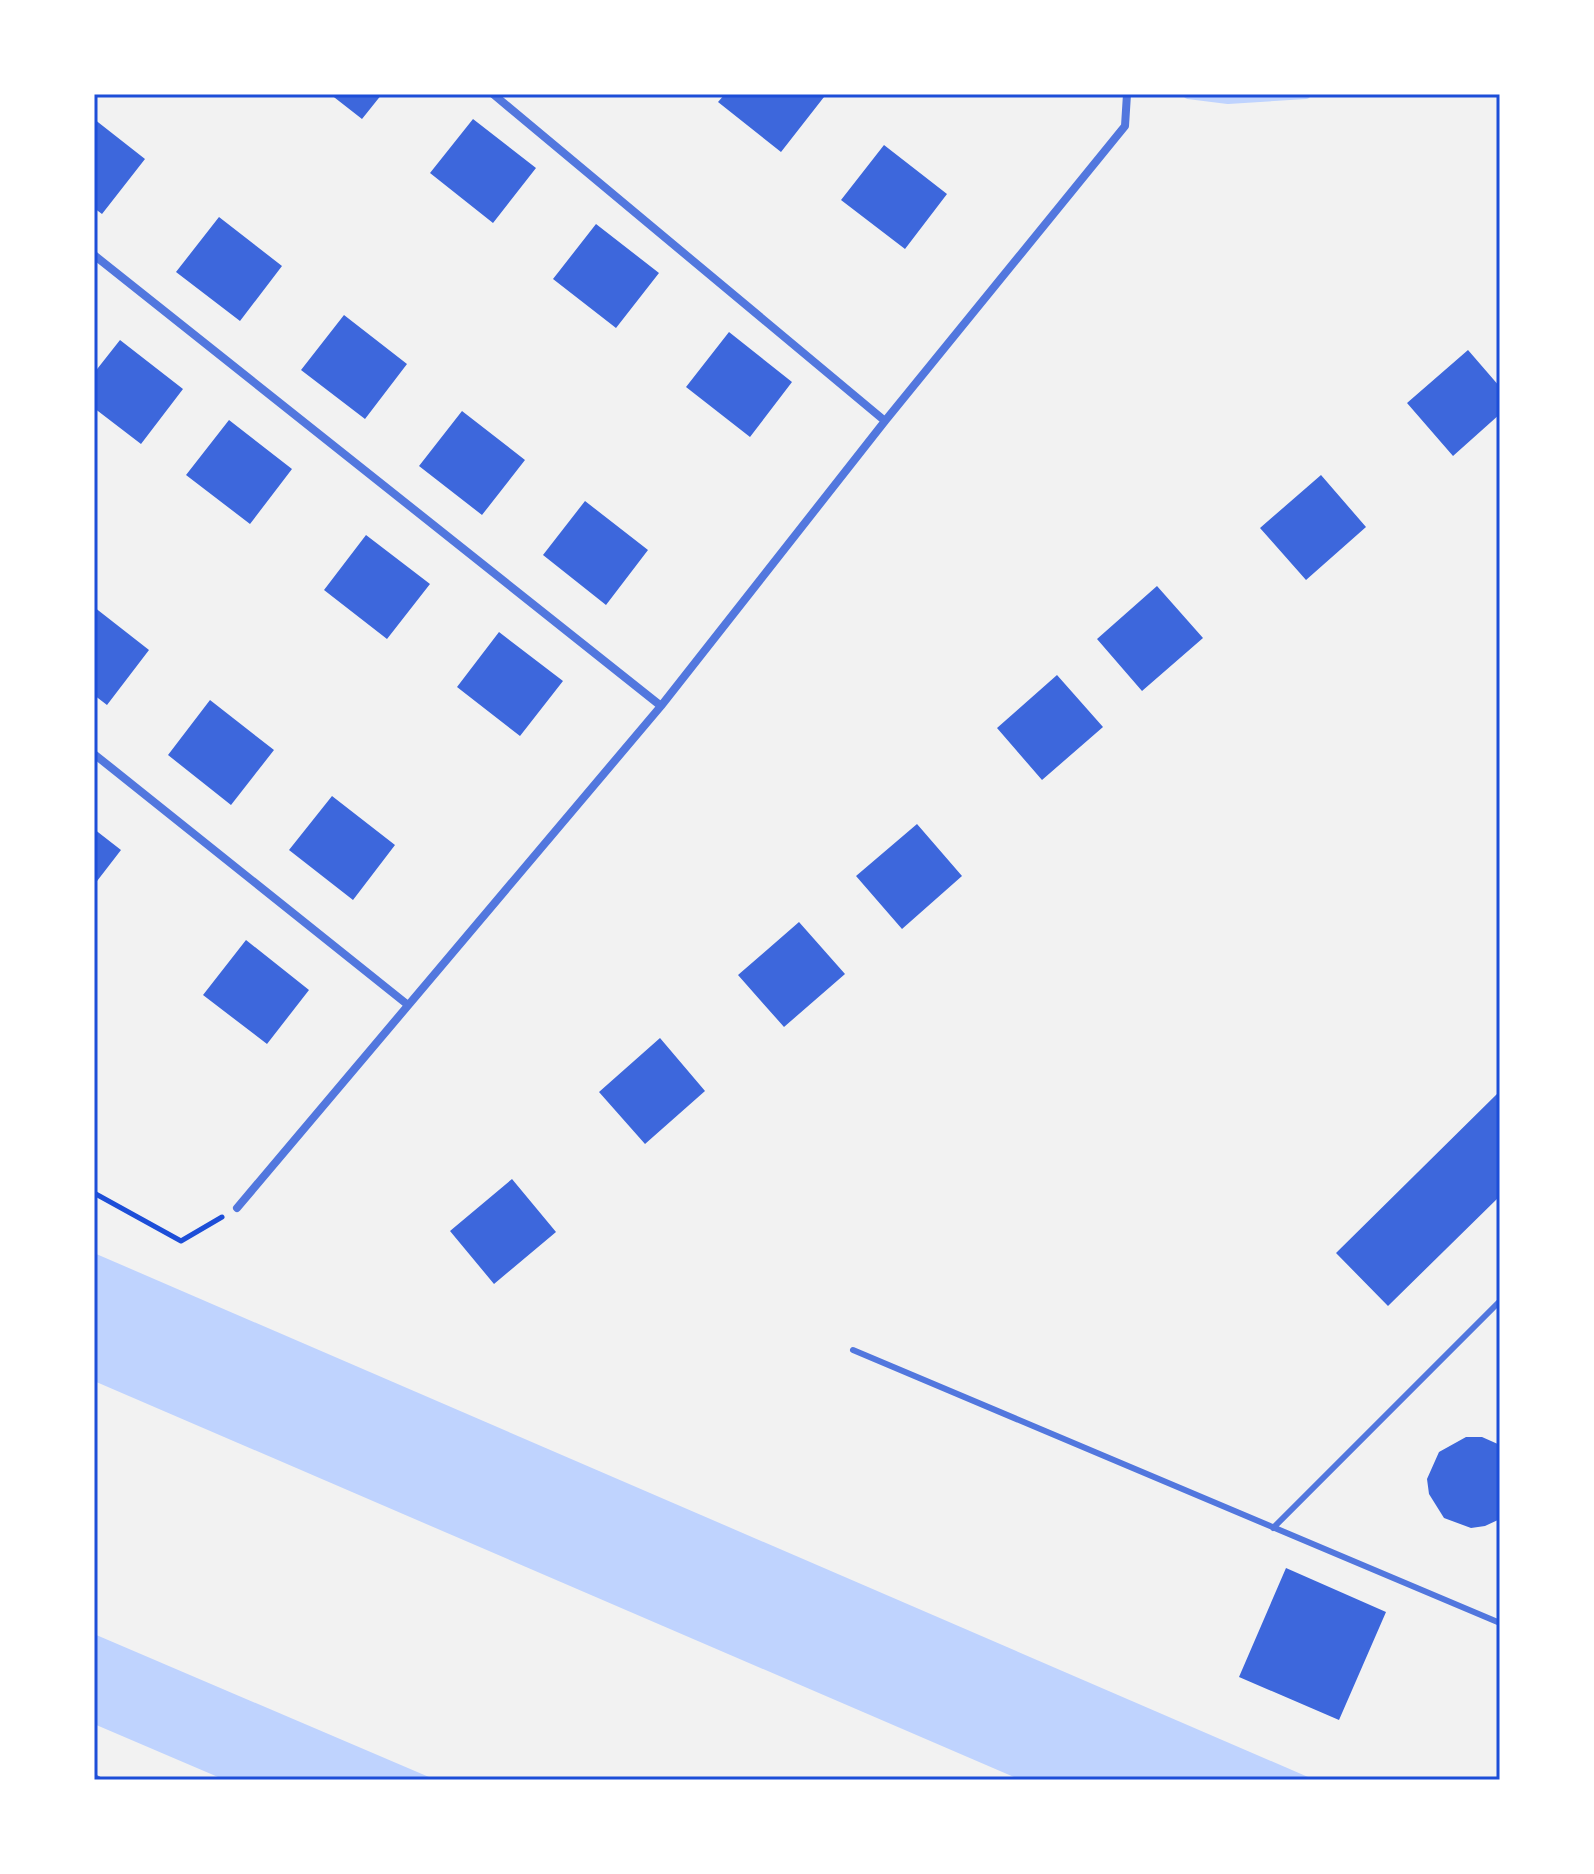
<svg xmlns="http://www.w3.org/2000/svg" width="1594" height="1874" viewBox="0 0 1594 1874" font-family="'Open Sans',sans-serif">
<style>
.water{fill:#bfd3fe}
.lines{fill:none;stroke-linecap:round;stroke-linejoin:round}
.stream{stroke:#bfd3fe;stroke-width:10}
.building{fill:#3d67dc}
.path{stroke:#1d4ed8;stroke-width:5}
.service{stroke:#5277de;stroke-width:6}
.minor{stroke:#5277de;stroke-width:8}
.neatline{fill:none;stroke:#1d4ed8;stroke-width:3}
</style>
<rect width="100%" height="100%" fill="#f2f2f2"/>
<path class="water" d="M94 1253 1315 1780H1021L94 1381Z
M94 1634 436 1780H225L94 1724Z"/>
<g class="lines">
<path class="stream" d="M1188 94 1228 99 1306 94"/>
</g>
<path class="building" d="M330 94H382L362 119Z
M725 94H820L824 97 781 152 718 102Z
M94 119 145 159 102 214 94 208Z
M473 119 536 168 493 223 430 173Z
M884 145 947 194 905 249 841 200Z
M219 217 282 266 240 321 176 272Z
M596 224 659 273 616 328 553 279Z
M344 315 407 364 365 419 301 370Z
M729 332 792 382 750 437 686 387Z
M120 340 183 389 141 444 94 408V373Z
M1468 350 1500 387V414L1453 456 1407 403Z
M462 411 525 460 482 515 419 466Z
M229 420 292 469 250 524 186 475Z
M1321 475 1366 527 1306 580 1260 528Z
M585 501 648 550 606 605 543 555Z
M366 535 430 584 387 639 324 590Z
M1157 586 1203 638 1142 691 1097 639Z
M94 607 149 650 107 705 94 695Z
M499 632 563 681 520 736 457 687Z
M1057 675 1103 727 1042 780 997 728Z
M210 700 274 750 231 805 168 755Z
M332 796 395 845 353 900 289 850Z
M917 824 962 876 902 929 856 876Z
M94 829 121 850 94 885Z
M799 922 845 974 784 1027 738 975Z
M246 940 309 990 267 1044 203 995Z
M660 1038 705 1091 645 1144 599 1092Z
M1500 1091V1196L1388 1306 1336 1253Z
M512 1179 556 1232 494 1284 450 1231Z
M1466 1437H1482L1500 1445V1519L1485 1526 1471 1528 1444 1518 1429 1494 1427 1479 1439 1452Z
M1286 1568 1386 1612 1339 1720 1239 1677Z"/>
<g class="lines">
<path class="path" d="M94 1193 181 1241 222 1217"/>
<path class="service" d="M853 1350 1500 1623
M1273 1528 1500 1301"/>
<path class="minor" d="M493 94 885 421
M94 255 661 706
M94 754 408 1005
M237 1208 661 706 885 421 1125 126 1127 94
M94 1778 98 1780"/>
</g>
<rect width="1594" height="1874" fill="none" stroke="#ffffff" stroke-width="192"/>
<rect x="96" y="96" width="1402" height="1682" class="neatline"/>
</svg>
